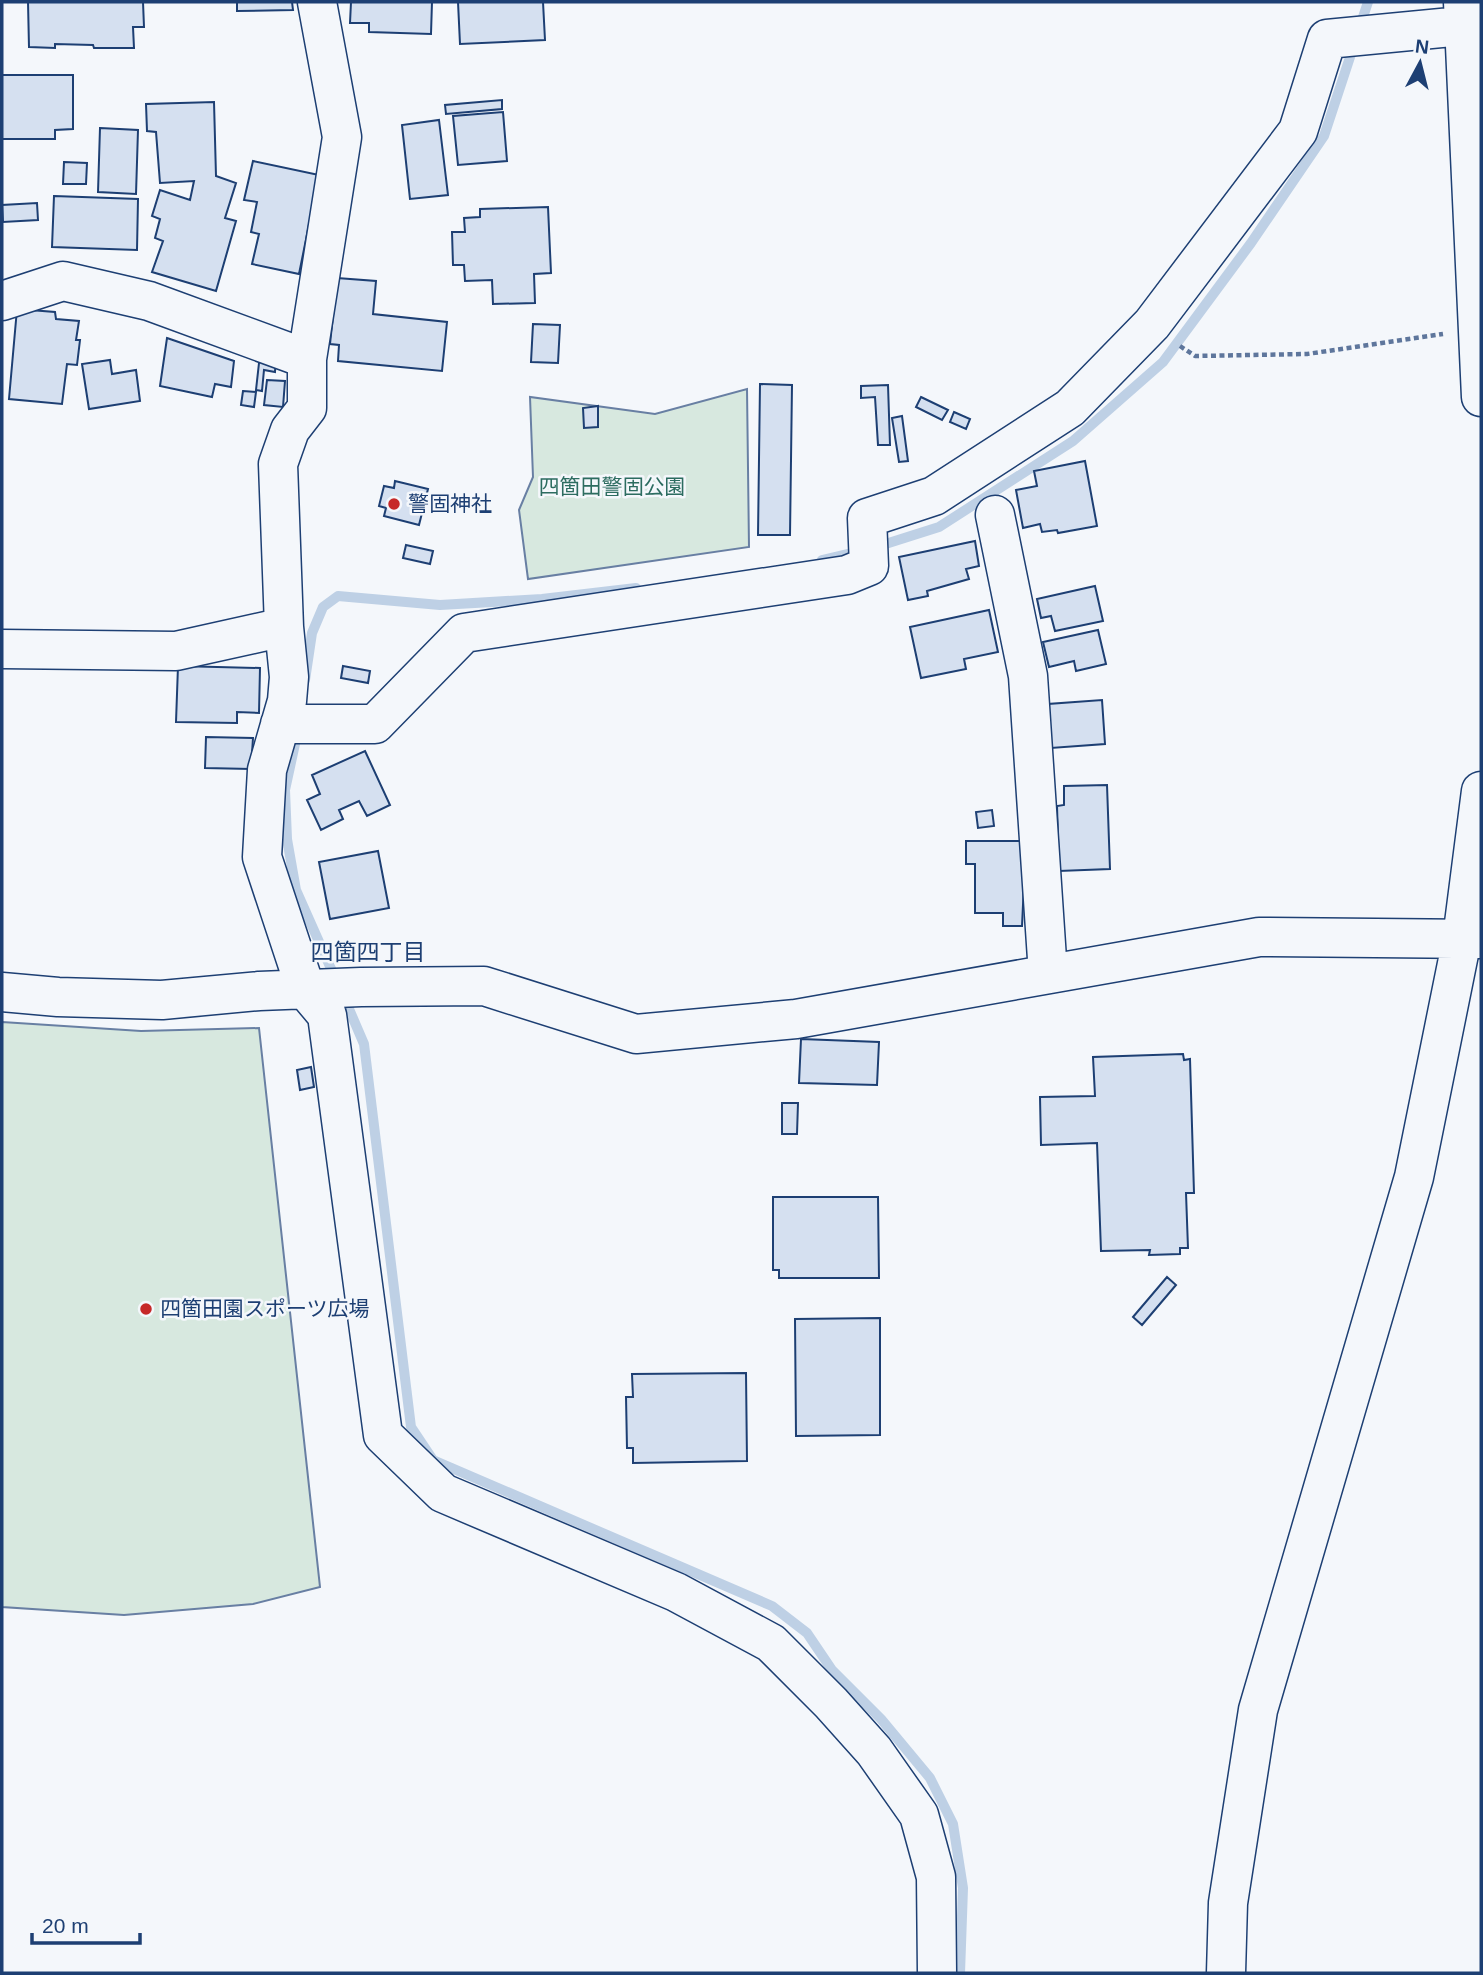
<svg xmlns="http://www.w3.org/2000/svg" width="1483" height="1975" viewBox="0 0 1483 1975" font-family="Helvetica,'Noto Sans JP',sans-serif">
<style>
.green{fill:#d7e8df;stroke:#687fa3;stroke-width:2}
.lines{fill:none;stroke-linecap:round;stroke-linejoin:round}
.stream{stroke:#bed0e5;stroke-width:10}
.building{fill:#d5e0f0;stroke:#1d3f73;stroke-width:2}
.minor-casing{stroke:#1d3f73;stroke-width:41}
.path{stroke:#5e769c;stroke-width:4.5;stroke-dasharray:5 3.5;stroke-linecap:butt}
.minor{stroke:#f4f7fb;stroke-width:38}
.poi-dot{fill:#c62828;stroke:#f4f7fb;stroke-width:2.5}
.labels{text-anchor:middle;stroke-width:5;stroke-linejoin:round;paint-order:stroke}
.park-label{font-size:21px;fill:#2c6c60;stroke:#f4f7fb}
.poi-label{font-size:21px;fill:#1d3f73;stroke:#f4f7fb;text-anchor:start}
.neighbourhood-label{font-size:23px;fill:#1d3f73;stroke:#f4f7fb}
</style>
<rect width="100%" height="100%" fill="#f4f7fb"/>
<path class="green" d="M747 389 749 547 528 579 519 510 533 477 530 397 655 414Z
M2 1022 141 1031 259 1028 320 1587 253 1604 124 1615 2 1607Z"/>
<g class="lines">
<path class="stream" d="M1359 29 1368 2
M876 547 939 527 1073 441 1163 362 1251 243 1324 136 1354 45
M822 560 860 551
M305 680 312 633 323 607 338 596 440 605 542 599 636 588
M298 730 285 790 287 839 296 890 336 980
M343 995 364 1044 411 1427 433 1460 772 1606 807 1633 832 1670 881 1719 930 1778 953 1824 963 1888 960 1973"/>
</g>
<path class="building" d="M28 2H143L144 27H133L134 48H94L93 45 55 44V48L29 47Z
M237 2H292L293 10 237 11Z
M351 2H432L431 34 369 32V23H350Z
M458 2H543L545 40 460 44Z
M2 75H73V129L55 130V139H2Z
M502 100V109L446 114 445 105Z
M214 102 216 176 236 183 225 218 236 221 216 291 152 272 163 241 155 238 160 219 152 216 160 190 190 200 194 181 160 183 156 132 147 131 146 104Z
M503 112 507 161 458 165 453 116Z
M439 120 448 195 410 199 402 125Z
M100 128 138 130 136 194 98 192Z
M253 161 319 175 299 274 252 264 259 234 251 232 257 202 244 200Z
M64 162 87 163 86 184H63Z
M54 196 138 199 137 250 52 247Z
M37 203 38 220 3 222 2 205Z
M548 207 551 273 534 274 535 303 493 304 492 280 465 281 464 265H453L452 232H465L464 218 480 217V209Z
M337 278 376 281 373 314 447 322 442 371 338 361 339 345 330 344Z
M17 309 55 312 56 319 79 321 76 340H80L77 365 67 364 62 404 9 399Z
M533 324 560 325 558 363 531 362Z
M167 338 234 361 231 387 215 384 212 397 160 386Z
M260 354 276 356 275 372 264 370 262 391 256 390Z
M110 360 112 374 136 370 140 401 89 409 82 364Z
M267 380 285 381 283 407 264 405Z
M760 384 792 385 790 535H758Z
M888 385 890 445H878L875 397 861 398V386Z
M243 391 256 392 254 407 241 405Z
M921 397 948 410 942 420 916 407Z
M598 406V427L584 428 583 408Z
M954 412 970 419 966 429 950 422Z
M902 416 908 461 899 462 892 418Z
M1085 461 1097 526 1058 533 1057 530 1042 532 1040 524 1023 528 1016 490 1037 486 1034 471Z
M395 481 428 489 419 525 384 516 386 508 379 506 384 486 394 488Z
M975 541 979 566 966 569 969 579 927 591 928 596 908 600 899 557Z
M406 545 433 551 430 564 403 558Z
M1095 586 1103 621 1055 631 1051 616 1041 618 1037 599Z
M989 610 998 652 964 659 966 669 921 678 910 627Z
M1098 630 1106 664 1076 671 1074 661 1049 667 1043 642Z
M178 666 260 668 259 713 237 712V723L176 722Z
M343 666 370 671 368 683 341 678Z
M1102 700 1105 744 1051 748 1048 704Z
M206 737 253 738 251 769 205 768Z
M365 751 390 805 367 816 359 801 339 810 343 819 321 830 307 800 320 794 312 775Z
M1107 785 1110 869 1059 871 1057 806 1064 805V786Z
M992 810 994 826 978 828 976 812Z
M966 841H1026L1022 926H1003V913H975V864H966Z
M378 851 389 908 330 919 319 862Z
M801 1039 879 1042 877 1085 799 1083Z
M1183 1054 1184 1060 1190 1059 1194 1193H1186L1188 1248H1180V1254L1149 1255 1150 1250 1101 1251 1097 1143 1041 1145 1040 1097 1095 1096 1093 1057Z
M311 1067 314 1087 300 1090 297 1070Z
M782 1103H798L797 1134H782Z
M773 1197H878L879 1278H779V1270H773Z
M1167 1277 1176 1285 1142 1325 1133 1317Z
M880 1318V1435L796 1436 795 1319Z
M746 1373 747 1461 633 1463V1448H627L626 1397H633L632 1374Z"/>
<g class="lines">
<defs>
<path id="minor" d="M317 2 342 137 307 359V408L290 430 278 464 284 627 289 677 287 701 267 770 262 857 306 990 327 1015 383 1435 443 1493 676 1592 771 1643 831 1703 874 1751 919 1815 936 1877 937 1973
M1463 2 1481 397
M2 301 63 281 149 301 307 359
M995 515 1028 676 1048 974
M2 649 176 651 284 627
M280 724H375L464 633 847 575 869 566 867 518 934 496 1070 408 1152 324 1298 131 1327 39 1462 26
M2 992 58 997 162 1000 259 991 361 987 484 986 636 1034 796 1019 1259 937 1481 939
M1226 1973 1228 1903 1258 1710 1414 1177 1462 939 1481 791"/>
</defs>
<use href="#minor" class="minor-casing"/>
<path class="path" d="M1180 346 1195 356 1307 354 1443 334"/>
<use href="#minor" class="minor"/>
</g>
<g class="poi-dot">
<circle cx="394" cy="504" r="7"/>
<circle cx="146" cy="1309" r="7"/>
</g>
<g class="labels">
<g class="park-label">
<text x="612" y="494">四箇田警固公園</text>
</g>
<g class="poi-label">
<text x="408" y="511">警固神社</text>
<text x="160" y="1316">四箇田園スポーツ広場</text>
</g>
<g class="neighbourhood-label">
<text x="368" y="960">四箇四丁目</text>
</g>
</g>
<rect width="1483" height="1975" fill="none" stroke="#1d3f73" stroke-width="7"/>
<g transform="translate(1420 63) rotate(7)" stroke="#f4f7fb" stroke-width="5" paint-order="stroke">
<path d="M0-5L12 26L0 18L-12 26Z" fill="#1d3f73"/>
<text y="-10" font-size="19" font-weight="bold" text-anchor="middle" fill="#1d3f73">N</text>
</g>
<path d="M32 1933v10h108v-10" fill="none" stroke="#1d3f73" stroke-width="3.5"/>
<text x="42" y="1933" font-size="21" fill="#1d3f73" stroke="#f4f7fb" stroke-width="5" paint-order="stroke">20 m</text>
</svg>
